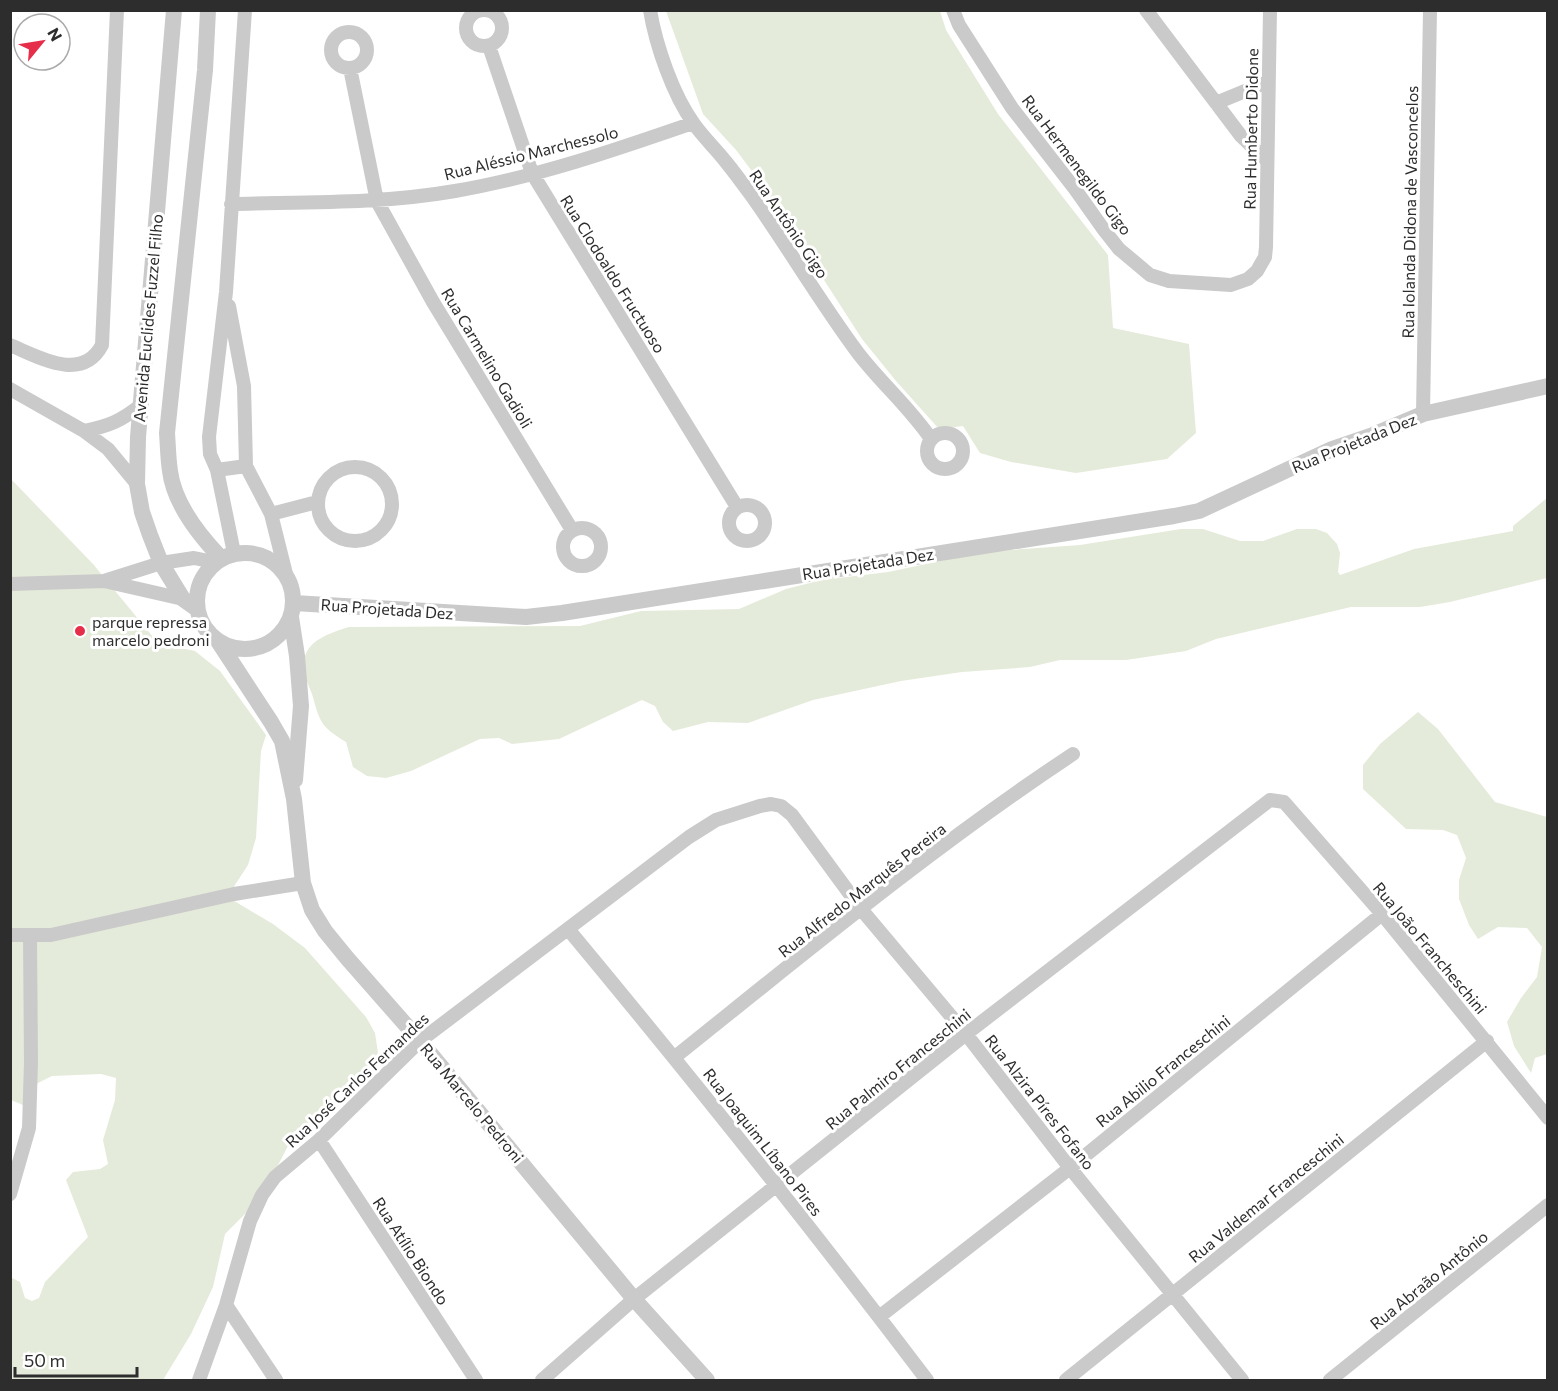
<svg xmlns="http://www.w3.org/2000/svg" width="1558" height="1391" viewBox="0 0 1558 1391" font-family="Commissioner,sans-serif">
<style>
.green{fill:#e5ebda}
.lines{fill:none;stroke-linecap:round;stroke-linejoin:round}
.minor{stroke:#cacaca;stroke-width:14}
.tertiary{stroke:#cacaca;stroke-width:16}
.poi-dot{fill:#e62e4b;stroke:#fff;stroke-width:2}
.labels{text-anchor:middle;stroke-width:6;stroke-linejoin:round;paint-order:stroke}
.street-label{font-size:16px;fill:#2d2d2d;stroke:#fff}
.poi-label{font-size:16px;fill:#2d2d2d;stroke:#fff;text-anchor:start}
</style>
<rect width="100%" height="100%" fill="#fff"/>
<path class="green" d="M666 11H940L946 30 998 114 1108 255 1113 328 1189 344 1196 433 1167 459 1076 473 1011 462 980 453 963 426 939 429 896 381 862 339 766 190 736 150 703 114Z
M11 479 93 564 158 643 195 651 220 671 266 735 261 751 256 838 248 865 231 891V899L273 924 305 948 366 1017 375 1033 378 1053 365 1079 338 1094 288 1146 261 1198 225 1234 213 1287 191 1334 163 1380H11L12 1204V1278L20 1282 25 1298 32 1301 39 1298 45 1282 88 1237 66 1180 73 1172 100 1169 108 1164 103 1140 115 1100 116 1078 101 1074 52 1076 30 1087 23 1105 11 1100Z
M1547 498V578L1450 602 1420 607H1351L1216 639 1186 651 1126 660H1060L1030 667 962 672 901 681 813 700 748 723 708 722 673 731 663 722 655 706 642 700 559 739 512 744 499 738 480 739 411 771 386 778 367 776 353 767 346 742C320 726 320 722 312 694 309 686 304 676 304 667 302 641 330 633 349 627L580 626 641 611 739 609 786 589 822 580 888 572 983 552 1080 545 1181 529H1203L1240 541H1263L1297 529H1316L1327 533 1337 544 1340 553 1338 572 1340 575 1414 549 1513 531V526Z
M1418 712 1438 729 1495 802 1547 817V1054L1535 1058 1531 1073 1514 1046 1507 1022 1521 998 1537 977 1542 947 1527 928 1498 927 1478 939 1469 925 1459 899V880L1466 858 1457 835 1443 830 1406 829 1363 789V765L1380 744Z"/>
<g class="lines">
<path class="minor" d="M650 10C656 46 673 95 694 124 704 138 716 149 726 162 735 173 743 184 751 195 788 247 820 302 858 353 881 383 910 408 931 439
M953 10 959 25 1012 108 1075 189 1104 230 1119 249 1150 275 1169 281 1231 285 1248 279 1257 271 1265 257 1266 247 1270 10
M1146 10 1241 136 1266 160
M466 28a18 18 0 1 1 36 0a18 18 0 1 1-36 0Z
M331 50a18 18 0 1 1 36 0a18 18 0 1 1-36 0Z
M489 46 532 173 737 507
M350 68 377 201 433 302 572 530
M1216 103 1267 82
M231 204C306 202 381 204 455 191 537 177 615 150 693 123
M229 306 244 386 246 466 271 514 286 574
M10 345C39 357 82 383 102 345L117 10
M10 389 84 431 108 449 137 484
M1423 414 1430 10
M84 431C109 426 121 421 141 405
M927 451a18 18 0 1 1 36 0a18 18 0 1 1-36 0Z
M318 504a37 37 0 1 1 74 0a37 37 0 1 1-74 0Z
M217 470 246 466
M729 523a18 18 0 1 1 36 0a18 18 0 1 1-36 0Z
M271 514 317 502
M563 547a19 19 0 1 1 38 0a19 19 0 1 1-38 0Z
M234 553 217 470 210 454 209 437 226 292 245 10
M104 581 183 599
M10 584 104 581 161 563 194 558 204 560 211 566
M568 929C691 1077 811 1227 927 1380
M10 935H51L234 894 303 883
M675 1057C805 953 934 846 1073 754
M319 1140 476 1380
M10 1194 29 1128 31 1062 30 935
M226 1305 276 1380
M879 1317 1070 1168 1382 914
M199 1380 226 1305 250 1221 262 1195 275 1177 319 1140 420 1041 689 837 716 820 760 806 771 804 781 806 792 815 861 909 966 1034 1070 1168 1242 1380
M542 1380 634 1299 966 1034 1270 800 1284 802 1382 914 1548 1118
M1066 1380 1487 1041
M1330 1380 1548 1205"/>
<path class="tertiary" d="M174 10 138 437 137 484 142 512 150 535 161 563 183 599 197 609
M208 10 205 70 167 433C168 446 168 458 170 471 174 504 199 535 221 558
M197 601a48 48 0 1 1 96 0a48 48 0 1 1-96 0Z
M294 603 526 617 562 613 1174 516 1199 511 1332 449 1373 435 1423 414 1548 386
M291 617 297 656 301 706 295 780
M218 641 271 722 282 741 294 799 303 883 312 910 325 931 347 958 420 1041 634 1299 707 1380"/>
</g>
<circle class="poi-dot" cx="80" cy="631" r="6"/>
<g class="labels">
<g class="street-label">
<text transform="translate(1251 129) rotate(-89)" y="6">Rua Humberto Didone</text>
<text transform="translate(531 153) rotate(-14)" y="6">Rua Aléssio Marchessolo</text>
<text transform="translate(1077 165) rotate(53)" y="6">Rua Hermenegildo Gigo</text>
<text transform="translate(1410 212) rotate(-89)" y="6">Rua Iolanda Didona de Vasconcelos</text>
<text transform="translate(789 224) rotate(56)" y="6">Rua Antônio Gigo</text>
<text transform="translate(613 274) rotate(58)" y="6">Rua Clodoaldo Fructuoso</text>
<text transform="translate(148 318) rotate(-85)" y="6">Avenida Euclides Fuzzel Filho</text>
<text transform="translate(487 358) rotate(59)" y="6">Rua Carmelino Gadioli</text>
<text transform="translate(1354 443) rotate(-22)" y="6">Rua Projetada Dez</text>
<text transform="translate(868 564) rotate(-9)" y="6">Rua Projetada Dez</text>
<text transform="translate(387 609) rotate(4)" y="6">Rua Projetada Dez</text>
<text transform="translate(862 890) rotate(-38)" y="6">Rua Alfredo Marquês Pereira</text>
<text transform="translate(1430 948) rotate(50)" y="6">Rua João Francheschini</text>
<text transform="translate(898 1069) rotate(-39)" y="6">Rua Palmiro Franceschini</text>
<text transform="translate(1163 1071) rotate(-39)" y="6">Rua Abilio Franceschini</text>
<text transform="translate(357 1080) rotate(-43)" y="6">Rua José Carlos Fernandes</text>
<text transform="translate(1040 1102) rotate(52)" y="6">Rua Alzira Píres Fofano</text>
<text transform="translate(472 1103) rotate(50)" y="6">Rua Marcelo Pedroni</text>
<text transform="translate(763 1142) rotate(52)" y="6">Rua Joaquim Líbano Pires</text>
<text transform="translate(1266 1198) rotate(-39)" y="6">Rua Valdemar Franceschini</text>
<text transform="translate(411 1251) rotate(57)" y="6">Rua Atílio Biondo</text>
<text transform="translate(1429 1280) rotate(-39)" y="6">Rua Abraão Antônio</text>
</g>
<g class="poi-label">
<text x="92" y="628">parque repressa<tspan x="92" dy="18">marcelo pedroni</tspan></text>
</g>
</g>
<rect width="1558" height="1391" fill="none" stroke="#2d2d2d" stroke-width="24"/>
<g transform="translate(42 42) rotate(60)"><circle r="28" fill="#ffffff" stroke="#ababab" stroke-width="1.5"/>
<path d="M0-4.5L10 22L0 15L-10 22Z" fill="#e62e4b"/>
<text y="-9" font-size="16" font-weight="bold" text-anchor="middle" fill="#2d2d2d">N</text>
</g>
<path d="M15 1367v9h122v-9" fill="none" stroke="#2d2d2d" stroke-width="3"/>
<text x="24" y="1367" font-size="18" fill="#2d2d2d" stroke="#ffffff" stroke-width="4.5" paint-order="stroke">50 m</text>
</svg>
